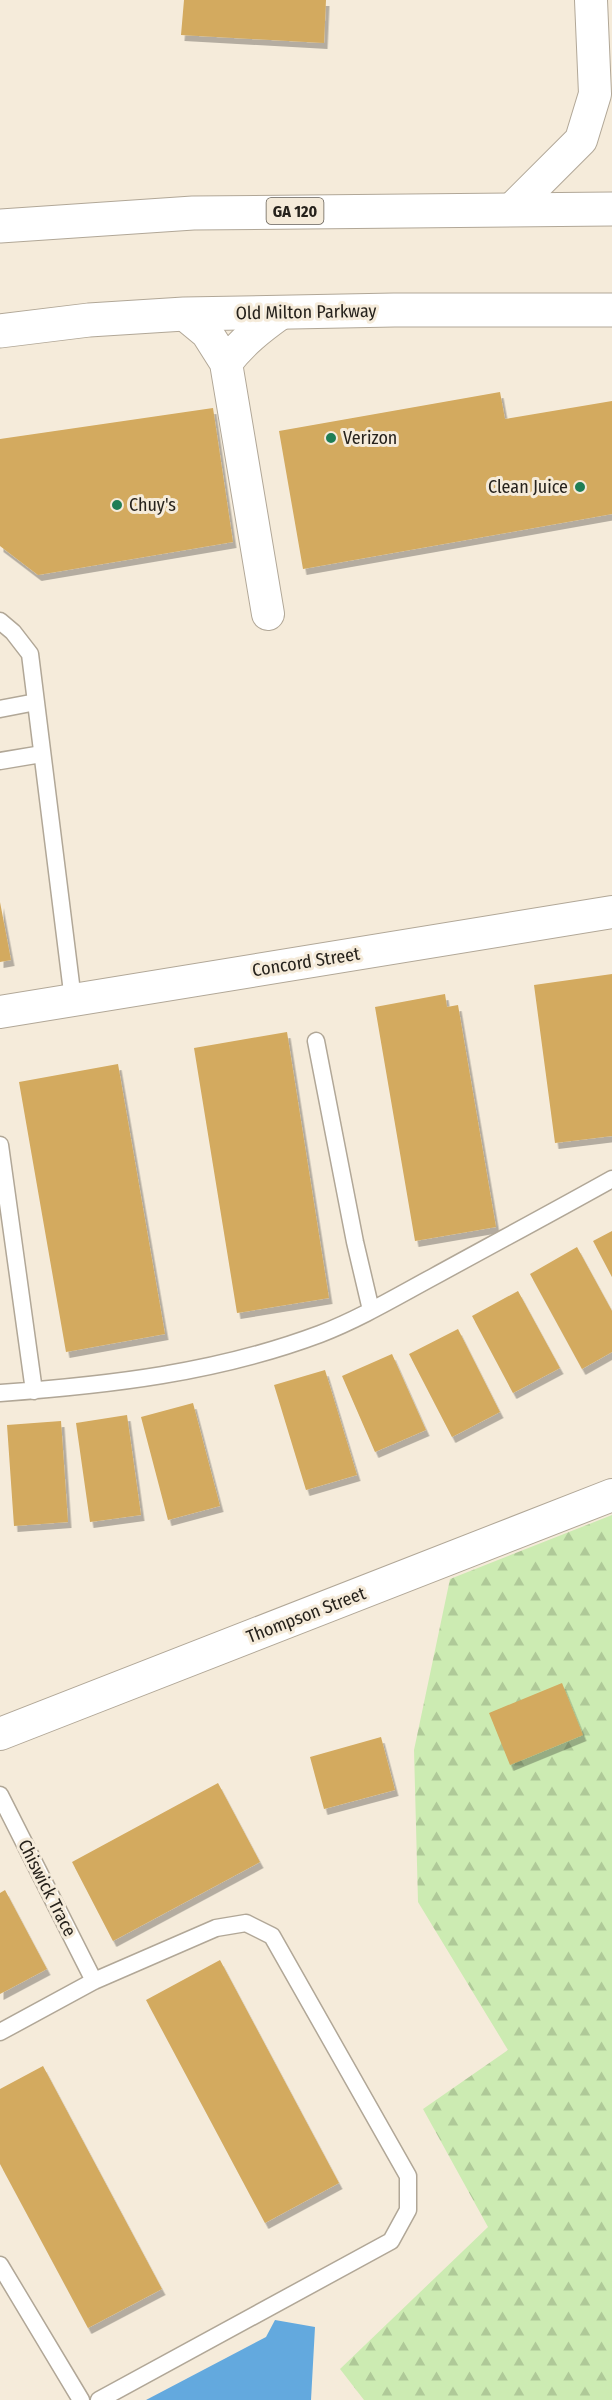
<svg xmlns="http://www.w3.org/2000/svg" width="612" height="2400" viewBox="0 0 612 2400" font-family="'Fira Sans Condensed',sans-serif">
<style>
.forest{fill:url(#forest-firs)}
.water{fill:#63a9de}
.building{fill:#d3aa5f;filter:url(#shadow)}
.lines{fill:none;stroke-linecap:round;stroke-linejoin:round}
.service-casing{stroke:#b1a797;stroke-width:19}
.minor-casing{stroke:#b1a797;stroke-width:34}
.trunk-casing{stroke:#b1a797;stroke-width:35}
.service{stroke:#fff;stroke-width:16}
.minor{stroke:#fff;stroke-width:32}
.trunk{stroke:#fff;stroke-width:33}
.poi-dot{fill:#1f7e55;stroke:#f5ebda;stroke-width:2}
.labels{text-anchor:middle;stroke-width:6;stroke-linejoin:round;paint-order:stroke}
.shield{fill:#f5ebda;stroke:#645e55;stroke-width:1.5}
.shield-label{font-size:16px;font-weight:bold;fill:#26221c}
.street-label{font-size:18px;fill:#26221c;stroke:#f5ebda}
.poi-label{font-size:18px;fill:#26221c;stroke:#f5ebda;text-anchor:start}
</style>
<defs>
<pattern id="forest-firs" width="22" height="20" patternUnits="userSpaceOnUse" patternTransform="scale(1.5)"><rect width="22" height="20" fill="#ccebb2"/><path d="M5 1l3.5 6h-7zM16 11l3.5 6h-7z" fill="#afc998"/></pattern>
<filter id="shadow"><feDropShadow dx="3.5" dy="6" stdDeviation="0" flood-color="#0004"/></filter>
</defs>
<rect width="100%" height="100%" fill="#f5ebda"/>
<path class="forest" d="M612 1515V2400H364L340 2369 488 2227 423 2109 508 2050 418 1902 414 1750 450 1579Z"/>
<path class="water" d="M275 2320 315 2327 311 2400H146L266 2337Z"/>
<path class="building" d="M184 0H326L324 43 181 35Z
M500 392 505 419 612 401V514L303 569 279 431Z
M213 408 233 542 38 575 0 546V439Z
M0 902 11 960 0 962Z
M612 974V1136L555 1143 534 985Z
M445 994 447 1007 458 1005 496 1227 415 1241 375 1007Z
M287 1032 329 1298 237 1313 194 1048Z
M118 1064 165 1334 66 1352 19 1082Z
M612 1231V1277L593 1241Z
M577 1247 612 1311V1352L582 1369 530 1274Z
M518 1291 560 1368 513 1393 472 1316Z
M458 1329 500 1412 452 1437 409 1354Z
M392 1354 426 1430 375 1452 342 1376Z
M325 1370 357 1475 306 1490 274 1385Z
M193 1403 220 1506 168 1520 141 1417Z
M127 1415 141 1515 90 1522 76 1423Z
M61 1421 68 1522 14 1526 7 1425Z
M562 1683 583 1735 510 1765 489 1713Z
M381 1737 395 1790 324 1809 310 1757Z
M218 1783 260 1862 113 1941 72 1862Z
M5 1890 47 1969 0 1994V1893Z
M220 1960 339 2183 265 2223 146 2000Z
M43 2066 162 2289 88 2328 0 2164V2089Z"/>
<g class="lines">
<defs>
<path id="service" d="M0 621 13 632 30 654 73 1000
M0 709 36 702
M0 761 42 754
M316 1041 355 1242 371 1310
M0 1145 34 1391
M0 1393C109 1385 216 1373 320 1334 359 1319 396 1297 433 1277 493 1244 553 1212 612 1179
M0 1795 94 1981
M0 2032 94 1981 216 1928 246 1923 272 1936 408 2176V2210L391 2241 99 2400
M0 2265 81 2400"/>
<path id="minor" d="M511 210 581 140 595 94 591 0
M184 314 207 333 226 363 268 614
M226 363C242 342 260 328 281 313
M0 1012 612 912
M0 1734 612 1495"/>
<path id="trunk" d="M0 226 193 213 612 209
M0 331 89 320 184 314 394 310H612"/>
</defs>
<use href="#service" class="service-casing"/>
<use href="#minor" class="minor-casing"/>
<use href="#trunk" class="trunk-casing"/>
<use href="#service" class="service"/>
<use href="#minor" class="minor"/>
<use href="#trunk" class="trunk"/>
</g>
<g class="poi-dot">
<circle cx="331" cy="438" r="6"/>
<circle cx="580" cy="487" r="6"/>
<circle cx="117" cy="505" r="6"/>
</g>
<g class="labels">
<rect class="shield" x="266.5" y="198" width="57" height="26" rx="4.5"/>
<g class="shield-label">
<text x="295" y="217">GA 120</text>
</g>
<g class="street-label">
<text transform="translate(306 312) rotate(-1)" y="6">Old Milton Parkway</text>
<text transform="translate(306 962) rotate(-9)" y="6">Concord Street</text>
<text transform="translate(306 1615) rotate(-21)" y="6">Thompson Street</text>
<text transform="translate(47 1888) rotate(63)" y="6">Chiswick Trace</text>
</g>
<g class="poi-label">
<text x="343" y="444">Verizon</text>
<text x="568" y="493" text-anchor="end">Clean Juice</text>
<text x="129" y="511">Chuy's</text>
</g>
</g>
</svg>
